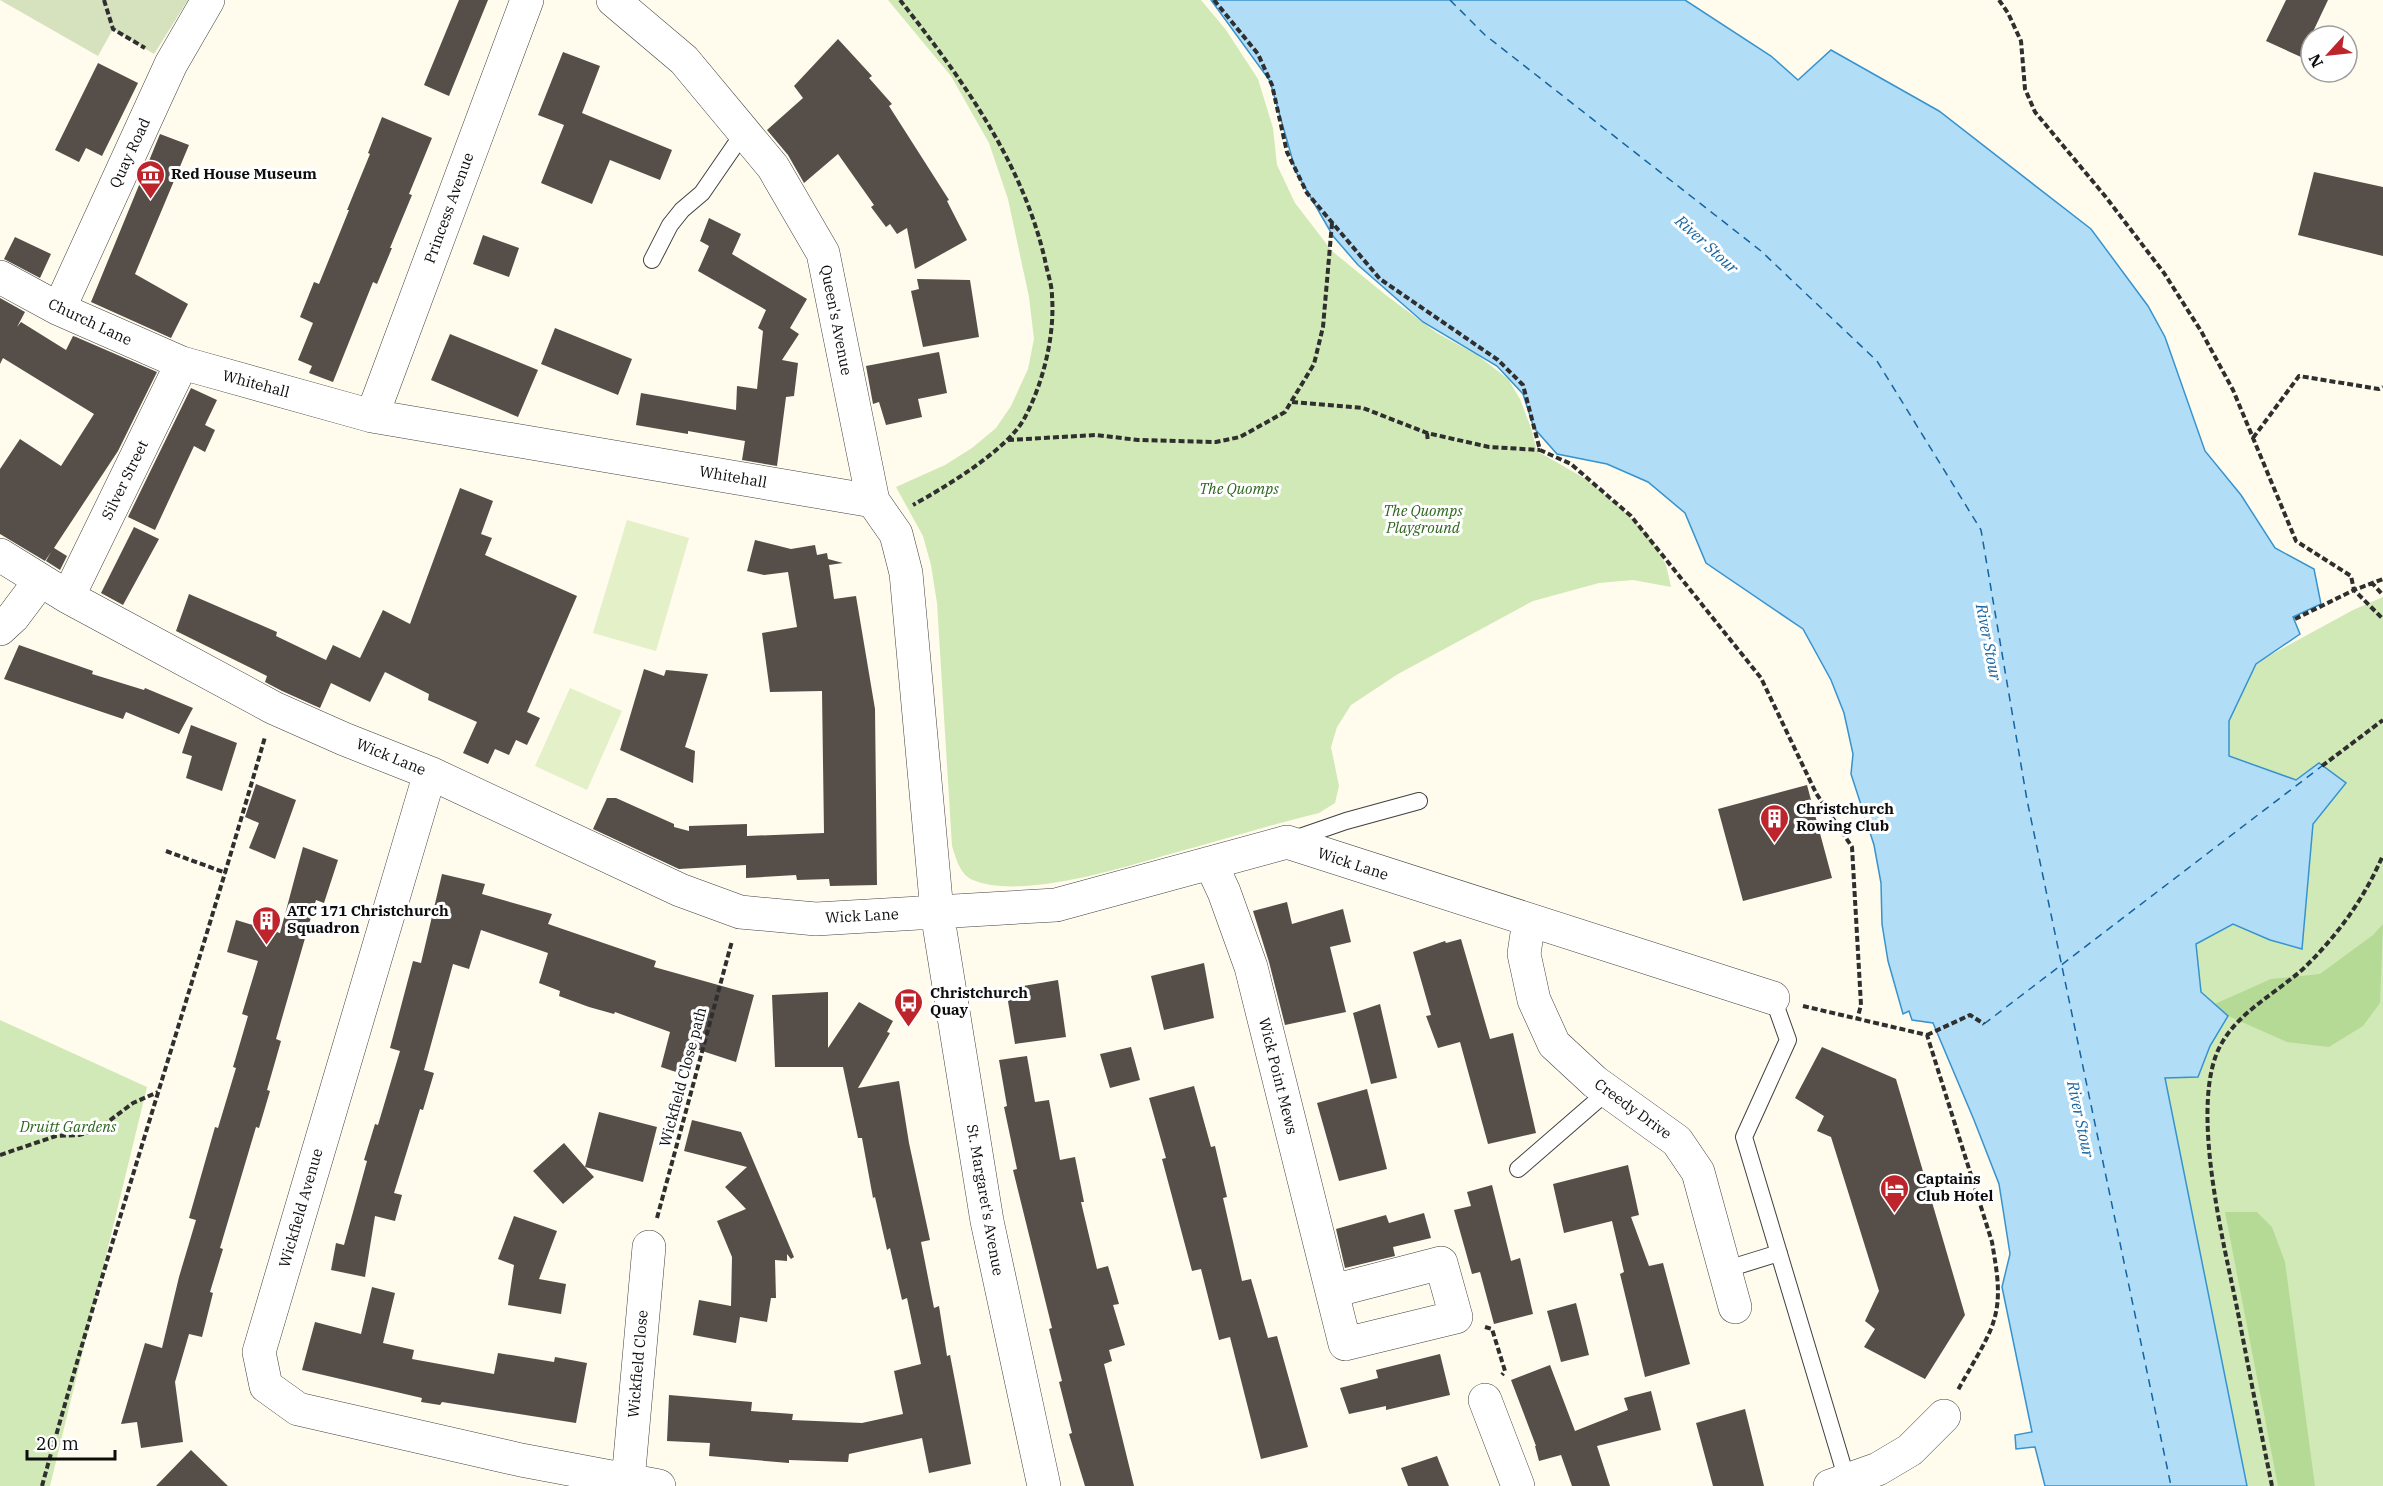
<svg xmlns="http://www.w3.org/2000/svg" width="2383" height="1486" viewBox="0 0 2383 1486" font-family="'IBM Plex Serif',serif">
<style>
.green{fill:#d1e9b6}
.forest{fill:#b5da95}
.cemetery{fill:#d6e1be}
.pitch{fill:#e3f0c8}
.water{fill:#b1ddf7;stroke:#3793ce;stroke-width:1.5}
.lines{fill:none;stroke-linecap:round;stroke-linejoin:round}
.ferry{stroke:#1564a0;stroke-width:1.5;stroke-dasharray:8 6;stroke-linecap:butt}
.building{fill:#564e49}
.service-casing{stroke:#404040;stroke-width:18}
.minor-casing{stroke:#404040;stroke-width:34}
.path{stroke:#2f2f2f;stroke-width:4;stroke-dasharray:6 3;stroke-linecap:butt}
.service{stroke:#fff;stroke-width:16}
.minor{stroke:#fff;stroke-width:33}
.labels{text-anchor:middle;stroke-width:6;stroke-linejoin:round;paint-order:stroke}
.street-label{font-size:15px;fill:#0d0d0d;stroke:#fff}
.poi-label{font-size:15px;font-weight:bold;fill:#0d0d0d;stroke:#fff;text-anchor:start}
.park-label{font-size:15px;font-style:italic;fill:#2c651d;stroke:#fff}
.water-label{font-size:16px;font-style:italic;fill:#1564a0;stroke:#fff}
</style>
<rect width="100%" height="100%" fill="#fffbed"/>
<path class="green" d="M888 0H1201L1226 30 1258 79 1273 128 1277 165 1295 203 1332 251 1387 296 1437 333 1477 355 1508 379 1520 399 1531 428 1537 451 1584 478 1621 508 1651 539 1666 565 1671 587 1633 580 1599 583 1533 601 1398 674 1351 705 1337 727 1331 747 1339 786 1335 803 1319 813C1269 825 1220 841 1170 854 1122 868 1020 900 973 880 960 875 956 858 952 846L937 603 931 565 923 536 896 487 945 465 972 448 996 428 1011 406 1028 369 1034 339 1029 297 1008 199 989 143 951 76Z
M2383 597V1486H2247L2164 1078 2198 1077 2210 1046 2228 1017 2201 992 2196 944 2233 924 2270 940 2302 949 2313 824 2345 784 2319 764 2296 780 2229 756V721L2256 663 2353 610Z
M0 1020 147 1087 50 1486H0Z"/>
<path class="forest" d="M2383 924 2380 1003 2363 1026 2329 1047 2287 1042 2208 1007 2271 979 2320 974 2373 935Z
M2225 1212H2257L2272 1227 2285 1262 2315 1486H2278Z"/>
<path class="cemetery" d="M0 0H188L154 54 113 29 98 56Z"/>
<path class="pitch" d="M627 520 689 538 656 651 593 633Z
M570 688 622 711 587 790 535 766Z"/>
<path class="water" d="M1211 0H1685L1771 56 1798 80 1831 50 1939 111 2091 229 2148 306 2165 337 2205 451 2241 495 2275 548 2314 569 2321 604 2293 617 2300 634 2256 664 2229 721V756L2296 780 2319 763 2346 783 2313 824 2302 949 2270 940 2233 924 2196 944 2201 992 2228 1016 2210 1046 2198 1077 2165 1078 2247 1486H2045L2035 1447 2016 1449 2015 1435 2032 1432 2002 1287 2010 1254 1999 1184 1974 1120 1933 1023 1912 1020 1909 1011 1903 1014 1888 961 1882 924 1881 883 1874 845 1851 774 1853 754 1844 713 1831 680 1803 629 1706 563 1685 513 1648 482 1607 464 1557 454 1534 428 1523 394 1497 366 1423 322 1358 265 1333 236 1296 172 1270 81Z"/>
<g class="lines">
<path class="ferry" d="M1450 0 1485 35 1761 251 1877 361 1981 530 2027 800 2171 1486
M1984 1024 2322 766"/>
</g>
<path class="building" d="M459 0H488L449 96 424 85Z
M2286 0H2328L2301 57 2266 41Z
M838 39 872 76 869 78 892 104 889 106 949 200 947 201 967 240 915 269 907 228 897 234 890 224 886 227 871 207 874 205 838 154 804 183 788 155 767 130 803 98 794 86Z
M563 52 600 66 582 113 672 150 660 180 610 160 592 204 541 183 564 125 538 115Z
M98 63 138 83 102 156 86 148 79 162 55 150Z
M382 117 432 138 409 194 412 195 390 248H392L377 284 373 282 333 382 309 373 312 366 298 360 313 323 300 317 314 282 319 284 349 210H347L370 154 368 153Z
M160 134 189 145 135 274 188 304 171 338 91 302Z
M2314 172 2383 187V256L2298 235Z
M709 218 741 234 732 254 807 299 790 328 799 334 782 360 798 363 794 396 786 397 777 466 742 460 745 441 688 431V434L636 425 641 393 736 410 737 386 757 389 763 331 758 328 766 310 698 271 709 246 700 241Z
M483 235 519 248 509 277 473 264Z
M15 237 51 254 40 278 4 259Z
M917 279 970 280 979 337 923 347 911 291 919 289Z
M0 298 25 312 17 327 21 322 66 350 73 336 76 337 157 372 118 451 54 548 67 556 60 570 46 561 51 552 45 561 0 534V469L20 439 61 466 94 414 3 358 0 364Z
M555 328 632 359 618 395 541 364Z
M450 334 538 370 518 417 431 380Z
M939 352 947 393 918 399 922 417 886 425 879 402 873 404 866 366Z
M191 388 217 400 205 425 215 430 205 452 194 446 155 530 128 517Z
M460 488 493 501 481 534 492 538 485 555 577 596 527 712 540 718 527 745 516 740 509 755 495 749 488 764 463 753 477 722 428 700 429 694 385 672 370 702 331 683 320 708 282 691 265 682 267 676 176 631 189 594 277 632 276 636 326 660 333 645 360 658 383 610 410 624Z
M134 527 159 539 123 605 101 593Z
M755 540 791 549 815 545 817 555 827 553 828 559 843 563 829 565 834 599 856 596 875 709 877 885 830 886 829 879 797 880 796 875 746 878V865L679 869 593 829 607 798H616L674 824V827L689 831V826L747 824V836L824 833 822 691 770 692 762 633 797 627 788 572 764 575 747 571Z
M19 645 93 671 92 674 144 690 145 688 193 708 179 734 126 712 123 719 4 679Z
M644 669 664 676 666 670 708 674 685 747 695 751 693 783 620 750Z
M191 725 237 743 222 791 186 778 192 756 182 753Z
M256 784 296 800 275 859 249 848 259 823 245 817Z
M1807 785 1832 878 1743 901 1718 809Z
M303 847 338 860 324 903 316 900 276 1039 281 1041 267 1090 270 1091 259 1128 256 1127 220 1248 223 1249 210 1292 213 1293 202 1337 189 1334 175 1382 183 1442 141 1448 137 1422 121 1424 145 1343 162 1348 179 1277 196 1220 189 1218 215 1127 218 1128 236 1068 233 1067 248 1016 242 1014 258 961 227 952 236 920 280 933Z
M442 874 485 884 482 894 552 914 548 924 656 961 654 967 754 995 736 1062 690 1047 682 1074 661 1067 670 1032 615 1012 614 1014 589 1007 559 996 560 991 539 983 548 953 481 930 469 969 453 964 424 1070 434 1073 423 1110 420 1109 394 1193 402 1195 395 1221 375 1216 365 1277 331 1270 336 1243 344 1245 367 1161 364 1160 375 1124 378 1125 400 1051 390 1048 413 961 421 963Z
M1287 902 1292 924 1343 909 1351 942 1330 947 1346 1012 1285 1025 1269 962 1253 911Z
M1461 939 1490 1039 1513 1033 1536 1133 1488 1144 1460 1042 1438 1048 1426 1016 1431 1015 1413 952 1445 941 1446 943Z
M1204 963 1214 1018 1164 1030 1151 976Z
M1058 980 1066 1037 1015 1044 1006 989Z
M828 992V1048L859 1002 893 1021 887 1032 890 1033 858 1088 899 1081 909 1143 930 1240 921 1242 934 1308 939 1306 947 1356 950 1355 971 1464 929 1473 922 1438 849 1454 848 1462 789 1460V1463L709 1456 710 1443 667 1441 669 1395 752 1402 751 1411 793 1414 792 1420 862 1423 903 1414 894 1371 921 1364 907 1298 902 1300 890 1248 887 1250 875 1197 873 1198 862 1138H858L843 1067H775L772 995Z
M1380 1004 1397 1078 1371 1084 1353 1013Z
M1131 1047 1140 1080 1110 1088 1100 1054Z
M1822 1047 1896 1079 1965 1315 1925 1379 1864 1347 1875 1329 1865 1321 1879 1291 1831 1137 1817 1131 1824 1116 1795 1098Z
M1027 1056 1035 1102 1049 1100 1060 1160 1075 1157 1084 1202H1081L1097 1269 1108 1266 1119 1304 1113 1305 1125 1345 1109 1350 1112 1361 1104 1364 1134 1486H1085L1069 1434 1072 1433 1059 1382 1062 1381 1049 1329 1052 1328 1013 1170 1017 1169 1004 1107 1007 1106 999 1060Z
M1194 1086 1211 1147 1215 1146 1227 1197 1223 1198 1242 1281 1251 1279 1268 1338 1277 1336 1308 1447 1261 1459 1230 1337 1219 1340 1201 1269 1192 1271 1162 1159 1166 1158 1149 1098Z
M1367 1089 1387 1169 1339 1181 1317 1103Z
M599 1112 657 1127 643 1182 585 1167 594 1177 563 1204 533 1171 564 1143 585 1167Z
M692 1120 741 1132 794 1257 791 1259 787 1254V1261L775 1260 776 1298H771L767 1322 740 1317 736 1343 693 1335 699 1300 731 1306 732 1257 717 1221 746 1209 725 1187 747 1167 684 1151Z
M1628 1165 1639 1215 1631 1217 1649 1266 1663 1263 1690 1364 1645 1377 1620 1274 1624 1272 1612 1221 1564 1233 1553 1184Z
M1492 1185 1511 1261 1520 1258 1533 1314 1494 1324 1480 1272 1472 1274 1454 1210 1471 1206 1467 1192Z
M1424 1213 1431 1238 1393 1247 1395 1256 1345 1268 1336 1229 1386 1215 1389 1223Z
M514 1216 557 1231 539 1279 566 1284 561 1314 508 1305 514 1265 498 1259Z
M372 1287 395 1293 383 1343 414 1350 412 1359 494 1374 498 1353 554 1362 555 1357 587 1363 576 1423 442 1402 440 1405 421 1402 422 1398 302 1370 315 1322 361 1334Z
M1576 1303 1589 1355 1561 1362 1547 1311Z
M1440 1354 1450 1395 1386 1410V1406L1349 1414 1340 1388 1378 1378 1376 1370Z
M1550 1365 1575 1431 1628 1410 1624 1398 1651 1391 1661 1430 1597 1446 1610 1486H1572L1561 1455 1539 1461 1535 1446H1536L1511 1380Z
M1745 1409 1764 1486H1713L1696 1423Z
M191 1450 228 1486H156Z
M1437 1456 1449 1486H1408L1401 1468Z"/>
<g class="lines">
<defs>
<path id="service" d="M652 260 670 225 682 210 702 193 744 132
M1291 840 1346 821 1419 801
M1773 998 1788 1040 1744 1137 1847 1480
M1518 1169 1608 1091
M1724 1270 1779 1253"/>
<path id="minor" d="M613 0 684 60 773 167 823 253 873 501 896 534 906 573 937 912 987 1221 1044 1486
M0 277 59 309 182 363 372 416 873 501
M59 309 171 64 208 0
M372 416 527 0
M0 555 68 597 274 708 344 739 430 773 680 890 740 912 816 919 1056 905 1287 842 1773 998
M68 597 182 363
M0 629 13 617 40 581
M430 773 259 1352 266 1386 298 1409 521 1460 659 1486
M1211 864 1224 892 1251 967 1345 1344 1456 1317 1441 1263 1333 1291
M1529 920 1524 954 1534 1000 1554 1044 1595 1082 1677 1141 1698 1172 1735 1307
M1485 1400 1518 1486
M628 1481 649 1247
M1830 1486 1878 1469 1910 1450 1944 1416"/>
</defs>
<use href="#service" class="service-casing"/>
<use href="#minor" class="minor-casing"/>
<path class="path" d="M104 0 113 29 145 48
M900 0C962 79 1022 161 1045 260 1047 272 1052 284 1052 296 1055 336 1043 384 1024 419 1006 451 945 487 913 505
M1214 0 1258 54 1272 85 1287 152 1307 193 1380 279 1498 360 1523 385 1540 450 1571 464 1631 516 1761 678 1816 793 1852 847 1861 1005 1857 1020
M1999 0 2008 13 2021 41 2025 89 2035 112 2105 196 2164 273 2201 331 2233 390 2296 541 2351 576 2354 590 2383 619
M1292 402 1363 408 1427 433 1489 447 1540 450
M1427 433 1428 442
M2253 438 2299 376 2379 389 2383 387
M1008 440 1096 435 1138 440 1216 442 1240 437 1285 412 1314 364 1323 327 1332 223
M2371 582 2383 595
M2295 619 2354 590 2383 579
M2322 766 2383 720
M166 851 226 873
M1803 1006 1927 1035 1992 1242C1996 1267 2002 1294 1994 1320 1989 1339 1968 1371 1958 1390
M1927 1035 1970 1015 1984 1024
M0 1155 56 1136 79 1135 97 1130 133 1103 158 1092
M657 1218 732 941
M1485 1327 1492 1329 1505 1371 1502 1375
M42 1486C111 1235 193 987 265 737
M2272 1486C2260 1428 2249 1370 2238 1313 2225 1247 2186 1099 2223 1041 2242 1010 2276 993 2303 969 2338 935 2364 899 2383 855"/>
<use href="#service" class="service"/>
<use href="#minor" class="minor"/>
</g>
<defs>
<symbol id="museum-pin" viewBox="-11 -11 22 30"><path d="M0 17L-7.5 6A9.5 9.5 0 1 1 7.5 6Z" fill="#be242c" stroke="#fff"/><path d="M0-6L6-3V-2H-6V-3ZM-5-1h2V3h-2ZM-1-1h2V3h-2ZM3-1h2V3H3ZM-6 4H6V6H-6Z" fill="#fff"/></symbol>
<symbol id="building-pin" viewBox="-11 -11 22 30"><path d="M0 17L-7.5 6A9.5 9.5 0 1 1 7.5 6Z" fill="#be242c" stroke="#fff"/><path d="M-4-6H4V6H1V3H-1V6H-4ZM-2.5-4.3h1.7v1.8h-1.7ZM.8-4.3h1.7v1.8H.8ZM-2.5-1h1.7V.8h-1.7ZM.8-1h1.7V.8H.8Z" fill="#fff"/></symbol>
<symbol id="bus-pin" viewBox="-11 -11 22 30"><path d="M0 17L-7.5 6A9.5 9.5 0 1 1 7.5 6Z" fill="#be242c" stroke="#fff"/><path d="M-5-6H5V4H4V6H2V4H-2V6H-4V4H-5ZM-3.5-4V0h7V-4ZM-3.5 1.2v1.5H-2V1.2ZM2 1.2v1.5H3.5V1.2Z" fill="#fff"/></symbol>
<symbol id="hotel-pin" viewBox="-11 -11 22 30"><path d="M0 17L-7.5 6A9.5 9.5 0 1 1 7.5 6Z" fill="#be242c" stroke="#fff"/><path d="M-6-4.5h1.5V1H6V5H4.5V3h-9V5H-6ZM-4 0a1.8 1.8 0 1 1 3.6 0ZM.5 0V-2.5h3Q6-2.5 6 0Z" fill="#fff"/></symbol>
</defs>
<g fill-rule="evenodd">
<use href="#museum-pin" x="134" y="158" width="33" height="45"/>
<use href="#building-pin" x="1758" y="802" width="33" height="45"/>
<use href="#building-pin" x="250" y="904" width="33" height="45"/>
<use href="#bus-pin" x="892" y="986" width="33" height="45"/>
<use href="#hotel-pin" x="1878" y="1172" width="33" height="45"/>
</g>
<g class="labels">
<g class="street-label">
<text transform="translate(130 153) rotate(-65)" y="5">Quay Road</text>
<text transform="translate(449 208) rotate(-70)" y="5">Princess Avenue</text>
<text transform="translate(836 320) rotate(79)" y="5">Queen's Avenue</text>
<text transform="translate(90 322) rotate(25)" y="5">Church Lane</text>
<text transform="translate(256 384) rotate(15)" y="5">Whitehall</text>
<text transform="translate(733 477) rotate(10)" y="5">Whitehall</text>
<text transform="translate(125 480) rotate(-64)" y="5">Silver Street</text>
<text transform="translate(391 757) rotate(22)" y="5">Wick Lane</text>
<text transform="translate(1353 864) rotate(18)" y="5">Wick Lane</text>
<text transform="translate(862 916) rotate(-3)" y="5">Wick Lane</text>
<text transform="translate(1278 1076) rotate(76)" y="5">Wick Point Mews</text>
<text transform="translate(683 1077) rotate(-75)" y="5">Wickfield Close path</text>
<text transform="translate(1633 1109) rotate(36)" y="5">Creedy Drive</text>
<text transform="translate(985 1200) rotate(80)" y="5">St. Margaret's Avenue</text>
<text transform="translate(301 1208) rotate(-74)" y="5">Wickfield Avenue</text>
<text transform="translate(638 1364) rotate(-85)" y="5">Wickfield Close</text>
</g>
<g class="poi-label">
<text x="171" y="179">Red House Museum</text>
<text x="1796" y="814">Christchurch<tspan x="1796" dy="17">Rowing Club</tspan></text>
<text x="287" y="916">ATC 171 Christchurch<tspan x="287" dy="17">Squadron</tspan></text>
<text x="930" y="998">Christchurch<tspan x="930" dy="17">Quay</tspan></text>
<text x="1916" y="1184">Captains<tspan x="1916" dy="17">Club Hotel</tspan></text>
</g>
<g class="park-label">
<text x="1239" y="494">The Quomps</text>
<text x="1423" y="516">The Quomps<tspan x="1423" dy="17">Playground</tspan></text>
<text x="68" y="1132">Druitt Gardens</text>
</g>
<g class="water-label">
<text transform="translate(1707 244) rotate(42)" y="6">River Stour</text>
<text transform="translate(1989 642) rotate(79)" y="6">River Stour</text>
<text transform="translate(2081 1119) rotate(78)" y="6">River Stour</text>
</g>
</g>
<g transform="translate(2329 54) rotate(243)"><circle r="28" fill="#ffffff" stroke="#9e9e9e" stroke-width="1.5"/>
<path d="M0-4.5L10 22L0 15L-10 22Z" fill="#be242c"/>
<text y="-9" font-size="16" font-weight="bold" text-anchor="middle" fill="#0d0d0d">N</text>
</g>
<path d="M27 1450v9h88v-9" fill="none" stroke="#0d0d0d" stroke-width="3"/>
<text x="36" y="1450" font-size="18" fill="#0d0d0d" stroke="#ffffff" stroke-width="4.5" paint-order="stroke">20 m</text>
</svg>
